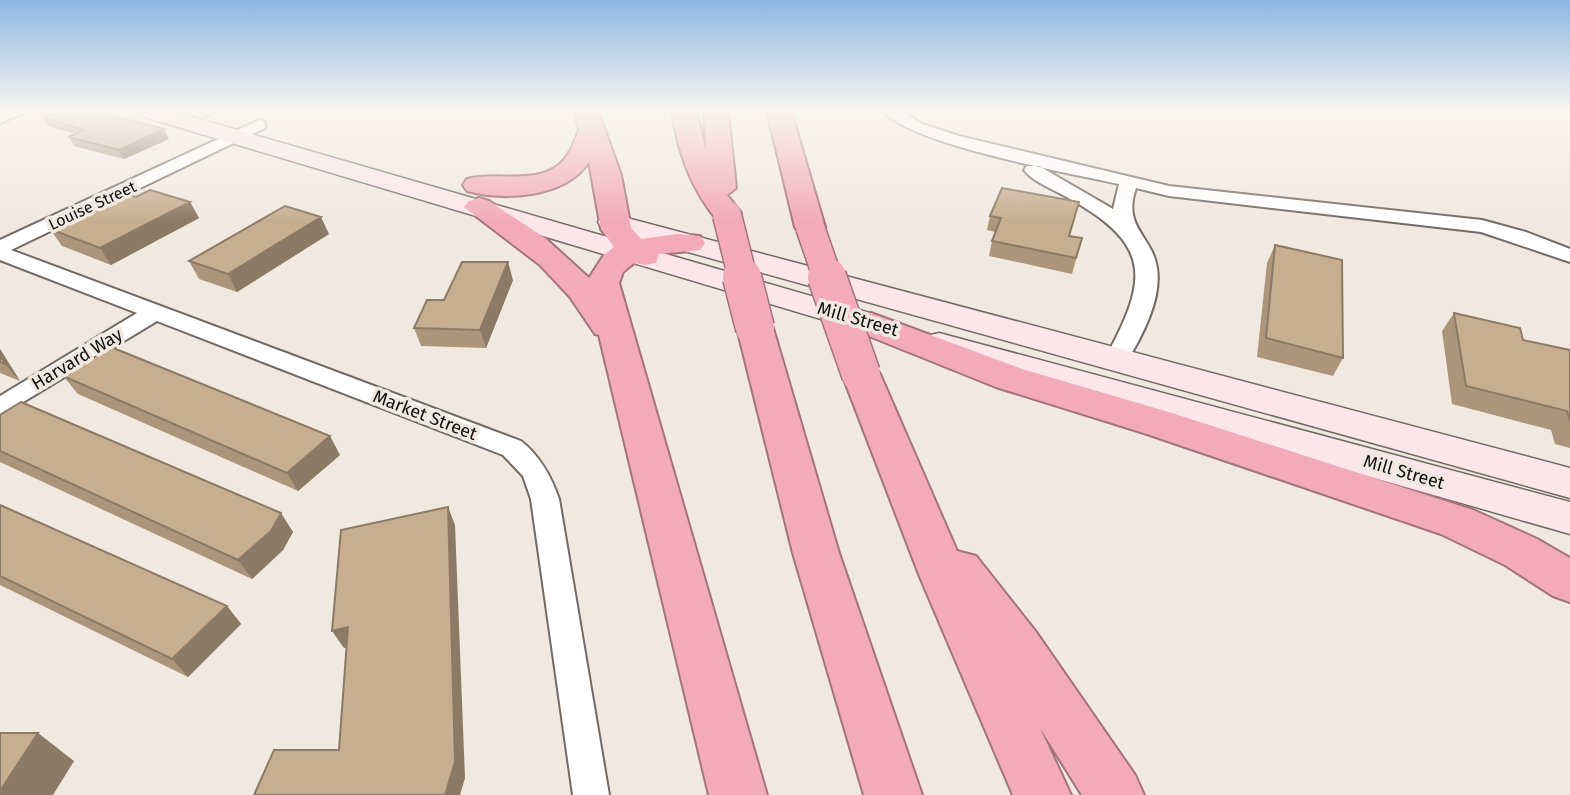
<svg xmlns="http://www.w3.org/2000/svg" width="1570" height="795" viewBox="0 0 1570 795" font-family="'Fira Sans',sans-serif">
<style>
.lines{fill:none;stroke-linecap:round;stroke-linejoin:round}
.minor-casing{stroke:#726b63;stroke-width:4}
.secondary-casing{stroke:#726b63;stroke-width:3}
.motorway-casing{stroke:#a4747c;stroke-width:4}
.minor{fill:#fff;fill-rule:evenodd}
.secondary{fill:#fbe6ea;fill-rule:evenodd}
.motorway{fill:#f3aab9;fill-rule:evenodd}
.motorway-bridge-far1-casing{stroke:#a4747c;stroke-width:31;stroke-linecap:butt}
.motorway-bridge-casing{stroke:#a4747c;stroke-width:41;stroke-linecap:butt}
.motorway-bridge-far1{stroke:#f3aab9;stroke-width:28}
.motorway-bridge{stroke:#f3aab9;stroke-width:38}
.wall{fill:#ab967c}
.shaded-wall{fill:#8b7a65}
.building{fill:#c7ae90;stroke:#8b7a65;stroke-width:2}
.labels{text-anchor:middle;stroke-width:7;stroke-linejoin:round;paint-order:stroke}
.far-street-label{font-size:16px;fill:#110f0c;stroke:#f1e9e0}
.street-label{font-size:18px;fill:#110f0c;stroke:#f1e9e0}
</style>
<rect width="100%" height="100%" fill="#f1e9e0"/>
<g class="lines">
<defs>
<path id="minor" d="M6 111H28L0 123V113Z
M198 111H215L207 116Z
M883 111H901L922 124 959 136 1169 186 1482 220 1526 232 1570 249V262L1481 232 1169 196 1136 188C1122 228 1152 235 1157 268 1162 299 1141 339 1125 364H1109L1105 359C1147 281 1154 246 1070 199 1056 190 1034 183 1024 170L1027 166H1039L1113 209 1119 184C1070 173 912 145 883 111Z
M259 120 265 122V128L11 250 521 441C540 456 551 476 559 499L609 795H573L531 499 523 476 503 455 157 321 0 416V396L137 313 0 260V240Z"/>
<path id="secondary" d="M138 111H172L873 314 878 321 873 328 862 331 851 328 141 116Z
M612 214 1570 468V498L602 228 598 222 602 216Z
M939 333 1570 502V534L927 350 923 343 927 336Z"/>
<path id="motorway" d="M574 111H598L621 175 631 228 641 239 677 234 700 236 705 243 700 250 659 254 656 263 645 265 634 263 623 272 619 283 767 795H709L599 335 595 334 570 297 540 265 464 207 469 201 479 198 489 201 545 238 589 278 604 255 614 247 601 229 589 162C565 198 505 201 467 191L463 185 467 179C501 170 549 190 570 151 574 144 576 137 579 130Z
M672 111H696L706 151 704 111H728L736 188 727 195 741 213 736 219 726 222 716 219C690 186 678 152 672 111Z
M767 111H791L825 227 821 233 810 236 799 233 795 227Z
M871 313 1022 369 1172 413 1473 510 1537 539 1570 558V602L1553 596 1505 565 1441 534 1144 433 996 387 859 332 854 324 859 316Z
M755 317 767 320 773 328 839 553 922 795H864L793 553 737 328 743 320Z
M861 362 874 365 880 374 957 551 976 556 1036 632 1135 775 1144 795H1082L1040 728 1071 795H1013L920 577 842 374 848 365Z"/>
</defs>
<use href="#minor" class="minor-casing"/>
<use href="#secondary" class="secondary-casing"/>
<use href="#motorway" class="motorway-casing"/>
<use href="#minor" class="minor"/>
<use href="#secondary" class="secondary"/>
<use href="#motorway" class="motorway"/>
<defs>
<path id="motorway-bridge-far1" d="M727 215 743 279
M810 227 828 279"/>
<path id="motorway-bridge" d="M742 277 755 328
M827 277 861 374"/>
</defs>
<use href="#motorway-bridge-far1" class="motorway-bridge-far1-casing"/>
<use href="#motorway-bridge" class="motorway-bridge-casing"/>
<use href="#motorway-bridge-far1" class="motorway-bridge-far1"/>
<use href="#motorway-bridge" class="motorway-bridge"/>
</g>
<path class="wall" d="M42 117 169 139 124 159 74 146 69 137 75 134 48 126Z
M1002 188 1069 236 1082 238 1072 274 989 256 992 241 995 232 987 230 990 216Z
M190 202 199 218 111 265 62 246 50 229Z
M329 234 237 292 199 279 189 261Z
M1275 245 1343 358 1333 376 1257 357 1267 263Z
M513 280 486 348 421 346 414 328Z
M1454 313 1523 340 1570 350V448L1555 444 1551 430 1452 404 1442 331Z
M0 349 20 381 0 373Z
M63 376 340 455 298 491 78 394Z
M0 415 293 532 283 550 252 579 0 462Z
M0 505 227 606 241 624 188 677 0 585Z"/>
<path class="shaded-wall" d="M164 129 169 139 124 159 119 150Z
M190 202 199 218 111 265 100 248Z
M321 217 329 234 237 292 228 274Z
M508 262 513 280 486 348 480 330Z
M0 349 20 381 5 364 0 355Z
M330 436 340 455 298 491 287 473Z
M448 507 455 525 465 778 460 795H445Z
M281 513 293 532 283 550 252 579 238 560Z
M227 606 241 624 188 677 172 659Z
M348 627 360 645 344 648 332 631Z
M38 733 74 761 53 795H0V791Z"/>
<path class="building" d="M58 111H94L164 129 119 150 69 137 84 130 42 117Z
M1002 188 1079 202 1069 236 1082 238 1076 258 992 241 1001 218 990 216Z
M150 190 190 202 100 248 50 229 122 193 136 197Z
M285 206 321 217 228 274 189 261Z
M1275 245 1342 260 1343 358 1266 338Z
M462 262H508L480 330 414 328 427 300H444Z
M1454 313 1520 328 1523 340 1570 350V421L1567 411 1466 386Z
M111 347 330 436 287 473 63 376Z
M0 355 5 364 0 362Z
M21 402 281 513 271 531 238 560 0 451V415Z
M0 505 227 606 172 659 0 576Z
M448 507 455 762 445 795H254L274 750H339L348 627 332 631 341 530Z
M0 733H38L0 791Z"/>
<linearGradient id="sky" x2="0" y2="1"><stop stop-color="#8cb8e3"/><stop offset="0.5" stop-color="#f9f5f1"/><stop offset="1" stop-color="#f9f5f1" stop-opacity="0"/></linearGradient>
<rect width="1570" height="222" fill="url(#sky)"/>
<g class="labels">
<g class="far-street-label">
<text transform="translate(92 205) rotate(-25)" y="6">Louise Street</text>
</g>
<g class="street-label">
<text transform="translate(858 319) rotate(16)" y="6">Mill Street</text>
<text transform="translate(77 359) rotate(-31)" y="6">Harvard Way</text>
<text transform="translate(425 415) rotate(21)" y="6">Market Street</text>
<text transform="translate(1404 472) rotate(16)" y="6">Mill Street</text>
</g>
</g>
</svg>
